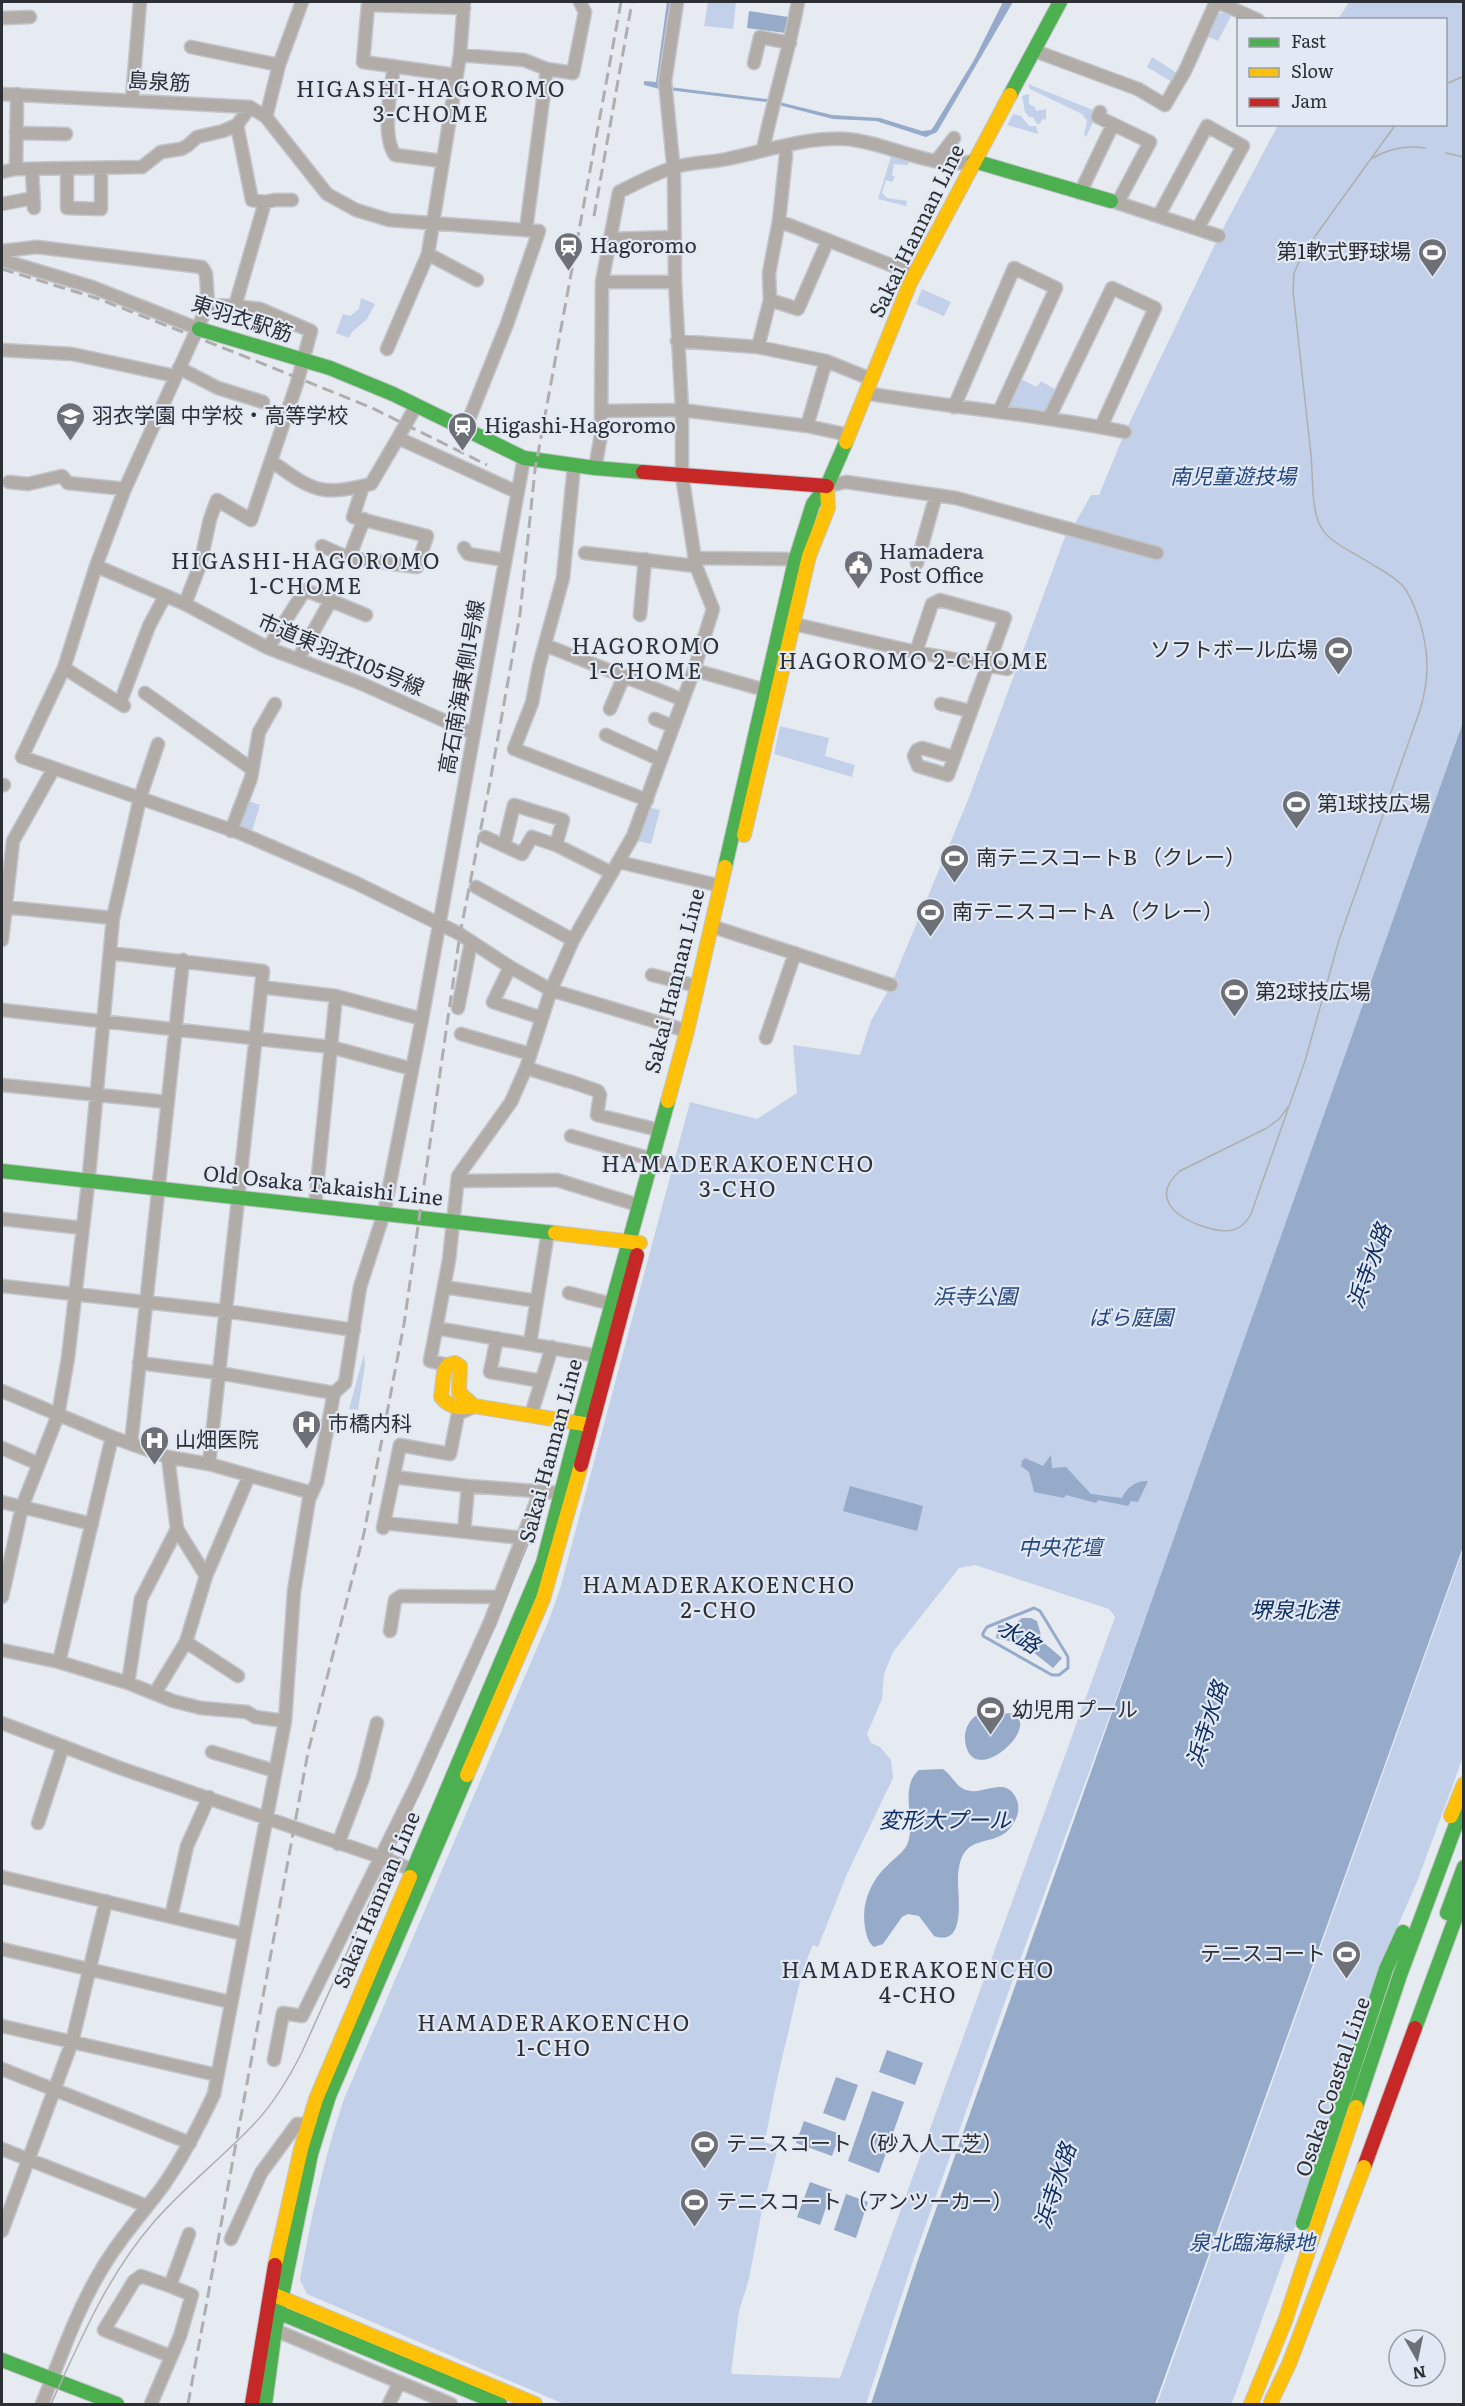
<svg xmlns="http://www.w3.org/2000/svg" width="1465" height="2406" viewBox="0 0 1465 2406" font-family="Literata,'Noto Sans JP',serif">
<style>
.green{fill:#c2d1e9;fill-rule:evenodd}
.water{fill:#96aac9}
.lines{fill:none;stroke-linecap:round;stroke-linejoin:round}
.stream{stroke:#96aac9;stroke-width:3}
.street-casing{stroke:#c2c5ca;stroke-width:15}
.fast-casing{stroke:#c2c5ca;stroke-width:16}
.slow-casing{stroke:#c2c5ca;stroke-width:16}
.jam-casing{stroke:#c2c5ca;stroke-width:16}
.street{stroke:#b1aca8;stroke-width:12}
.fast{stroke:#4caf50;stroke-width:14}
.slow{stroke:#ffc107;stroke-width:14}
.jam{stroke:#c62828;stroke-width:14}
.tram{stroke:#afaeae;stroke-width:1.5}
.rail{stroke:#afaeae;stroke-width:3;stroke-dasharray:12 6;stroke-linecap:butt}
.slow-bridge-casing{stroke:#c2c5ca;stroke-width:16;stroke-linecap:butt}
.slow-bridge{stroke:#ffc107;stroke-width:14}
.labels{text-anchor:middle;stroke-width:4.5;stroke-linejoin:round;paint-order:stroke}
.street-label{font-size:21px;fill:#2c2f33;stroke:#e2e9f5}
.poi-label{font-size:21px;fill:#2c2f33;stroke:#e2e9f5;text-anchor:start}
.park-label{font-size:21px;font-style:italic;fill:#24467c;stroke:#e2e9f5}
.neighbourhood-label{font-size:22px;letter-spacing:1.5px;fill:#2c2f33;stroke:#e2e9f5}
.water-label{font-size:22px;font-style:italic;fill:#0e2e62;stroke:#e2e9f5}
</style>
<rect width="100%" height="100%" fill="#e6eaf1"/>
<path class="green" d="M708 2H736L733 29 704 26Z
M1349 2H1463V722L1152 1600 1012 1982 914 2258 866 2404H564L307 2294 300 2280C311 2218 324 2158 344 2099L549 1620 560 1589 690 1102 757 1119 797 1093 793 1045 860 1055 871 1021 891 985 968 800 1066 534 1073 527 1091 495H1099L1125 432 1219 236 1278 125 1446 124V20L1338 19ZM975 1565 1109 1609 1115 1617 840 2378 734 2374 731 2373 739 2311 749 2279 761 2215 778 2147 765 2142C771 2107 778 2073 787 2038 795 2006 799 1975 813 1945L818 1947 847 1874 893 1778 891 1760 880 1747 871 1743 867 1734 882 1699 884 1674 893 1652 959 1568Z
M1226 11 1232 14 1218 41 1206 36 1218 14Z
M1152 57 1180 75 1175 84 1147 67Z
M1028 84 1098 112 1086 137 1084 135 1087 121 1082 114 1030 89Z
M1029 94V104L1035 107 1036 111 1046 109V120L1042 119 1040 124H1037L1033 117H1029L1025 112 1022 96Z
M1013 114 1021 116 1029 126H1036L1038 134 1007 125Z
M893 150 910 159 908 165 894 164 892 175 895 177 892 182 886 180 882 193 887 198 907 201 906 206 878 199Z
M922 289 951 302 944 316 916 304Z
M361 298 375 304 367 319 352 332 349 338 336 333 343 314 350 316 359 309Z
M1021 379 1037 387 1041 381 1058 391 1047 413 1009 408 1008 404Z
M780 726 829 738 825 756 855 765 852 777 774 754Z
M248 801 260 805 251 835 237 830Z
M648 807 660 810 651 844 633 840Z
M364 1354 365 1365 358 1410 349 1409Z
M1463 1550V1757L1417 1882 1378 1971 1294 2230 1235 2395 1231 2404H1157Z"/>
<path class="water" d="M667 2H671L661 86 767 99 832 115 880 118 922 131 931 130 934 126 974 60 1003 2H1013L937 132 926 137 876 121 833 119 767 102 660 89 644 85V81L656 82Z
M749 11 788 17 786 33 747 28Z
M1463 722 1464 1544 1155 2404H871L918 2260Z
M1051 1455 1052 1468 1066 1467 1091 1494 1122 1498C1126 1488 1136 1480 1148 1481L1138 1502 1131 1501 1128 1506 1098 1500 1096 1503 1066 1495 1064 1498 1034 1492 1029 1472 1021 1466 1022 1461 1025 1458 1043 1466Z
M850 1486 923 1506 917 1531 843 1511Z
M1022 1618H1031L1037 1621 1043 1642 1062 1658 1053 1668 1023 1644 996 1638 998 1625 1012 1626Z
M986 1712 999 1714 1013 1713C1041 1727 979 1783 967 1749 961 1733 969 1714 986 1712Z
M943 1769C952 1775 955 1786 966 1790 983 1796 1005 1775 1016 1798 1019 1804 1019 1810 1017 1816 1001 1858 959 1821 958 1881 958 1899 966 1947 934 1936L919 1916 908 1914 902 1917 883 1944 874 1947C868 1942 866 1935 865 1927 861 1904 871 1880 888 1865 894 1858 902 1854 907 1845 917 1823 898 1787 919 1770Z
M887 2050 923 2063 915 2085 879 2072Z
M836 2077 858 2085 845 2121 823 2113Z
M872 2091 904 2102 879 2173 848 2161Z
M804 2121 840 2134 832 2156 796 2143Z
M810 2182 832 2190 820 2225 797 2217Z
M846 2194 868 2202 856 2238 834 2230Z"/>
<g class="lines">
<path class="stream" d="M1034 1608 1040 1611 1068 1657V1668L1059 1675H1052L983 1636V1633L987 1627Z"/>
<defs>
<path id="street" d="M1218 2 1258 20
M2 18 30 17
M191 47 279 65
M1035 51 1138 89 1165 105 1185 71 1216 2
M460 55 524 60 547 69 573 73 585 12 580 2
M754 63 760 37 790 43
M394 66C391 90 381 135 395 155L442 161
M456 75 363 62 368 5 464 8
M2 94 250 107 266 117 327 194 356 210 389 220 539 231 507 324 465 429
M132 100 140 2
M1100 112 1098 117 1150 142 1118 202
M266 117 279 65 302 2
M16 133 66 134
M763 150C773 100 789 52 798 2
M937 160 954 138
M16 169 17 94
M32 169 34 208
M67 169V208L101 209V169
M2 172 16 169 142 167 161 152 181 149 187 146 197 137 223 131 237 125
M1080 193 1113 124
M1112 201 1219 236
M265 202 275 200H292
M2 204 33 198
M1159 215 1207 126 1243 146 1198 228
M779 221 911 273
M526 230 547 69
M610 239 674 237
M2 251 37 247 202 267 206 274 208 305 124 491 96 566 64 668 22 757 240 833 356 883 458 933 510 967 551 990 687 1031
M428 254 477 280
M2 260 92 287 199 329
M602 282H675
M770 300 798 309 828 240
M208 305 235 306 265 202 252 200 237 125 250 107
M677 341 758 347 826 361 871 379
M758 347 770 300 769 273 779 221 786 155 784 146
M387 349 428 254 460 55 464 2
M2 350 72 354 175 376
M179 368 218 388 263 402
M866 393C952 408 1039 414 1125 432
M954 407 1014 268 1056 288 999 412
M601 411 682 410 807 426 849 435
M1049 418 1112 288 1155 308 1101 427
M807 426 826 361
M398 438 416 406
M271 461C286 471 302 485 320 489 335 493 357 487 371 484L398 438 517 492
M574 466 563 578 539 666 532 703 514 749 647 800
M595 468 601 435 602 282 619 192C635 184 652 175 669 169 687 162 708 163 727 159 766 151 805 137 845 139 884 141 937 172 974 161
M9 482 28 484 62 476 68 483 125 489
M827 486 846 482 956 498 1157 553
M322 546 349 558 417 567 427 536 353 517 363 486
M464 548 468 554 505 560
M585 553 696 566
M349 558 364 519
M696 558 787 559 799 562
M917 563 936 495
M96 566 185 604 268 648 360 683 474 734
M185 604 200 565 210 519 217 500 251 520 297 383 311 331 260 309 235 306
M640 615 645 559
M794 624 916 652 1007 669
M545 645 681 699
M268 648 305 590 366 615
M916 652 932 604 940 600 1005 618 948 775 918 766 914 756 917 750 922 748 953 757
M298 659 331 600
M64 668 124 706
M694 670 765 690
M145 693 252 769
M120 703 149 626 165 596
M941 704 970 711
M610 709 624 676
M655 719 672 726
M606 735 661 760
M2 785H4
M231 831 251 778 259 732 275 704
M485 837 522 854 532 837 556 845 612 873
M504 846 514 805 563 820 556 845
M619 862 721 886
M476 887 573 940
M5 907 113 918
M711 926 891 985
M2 940 13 841 54 768
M110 953 263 971 209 1464
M510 967 493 1002 542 1018
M652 975 697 986
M261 987 336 996 422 1019
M458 1008 471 942
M2 1010 331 1047 412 1069
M461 1034 530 1054
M766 1038 795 953
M526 1068 568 1081
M569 1081 598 1091 600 1095 597 1115 659 1130
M2 1085 167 1102
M571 1136 662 1162
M458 1181 557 1180 638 1205
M315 1206 336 996
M2 1219 82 1228
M2 1286 225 1311 354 1330
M444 1287 537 1301
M569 1293 612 1304
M436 1328 598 1356
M497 1338 490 1372 541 1381
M530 1343 548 1232
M139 1363 219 1373 334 1393
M448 1365 430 1361 449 1260 458 1176 511 1102 526 1068 551 990 573 940 633 836 694 670 713 609 696 566 682 475V410L675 282 674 173 665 81 677 2
M2 1391 112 1437 168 1457 209 1464 312 1493
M531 1415 552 1347
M131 1444 183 960
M2 1448 39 1464
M394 1477 468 1486 562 1493
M2 1502 92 1524
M384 1523 523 1538
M383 1528 400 1445 450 1454 458 1414 471 1408
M464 1532 468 1486
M206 1576 249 1476
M2 1597 22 1507 58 1415 68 1358 89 1175 113 918 140 798 158 744
M390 1631 395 1600 401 1596 500 1597
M186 1642 238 1676
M2 1650 59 1662 128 1683 173 1701 201 1708 247 1712 255 1717 285 1721
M59 1662 112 1437
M128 1683 141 1599 177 1529
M155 1693 186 1642 206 1576 177 1529 168 1457
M2 1723 120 1768 389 1860 419 1873
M212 1752 275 1771
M38 1823 63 1746
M338 1844 363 1778 377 1723
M2 1877 243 1934
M171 1917 187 1846 209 1797
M2 1949 230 2002
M2 2026 217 2075
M274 2060 283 2013 302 2016 417 1784 490 1622 540 1492
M2 2069 190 2143
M2 2149 147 2206
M2 2231 72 2042 106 1901
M231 2239 261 2173 297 2124H308
M275 2330 451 2404
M170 2356 104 2330 134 2281 141 2276 170 2286
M42 2404C61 2357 76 2311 103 2267 120 2238 143 2213 163 2186 183 2157 199 2126 214 2094L285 1721 294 1591 309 1499 317 1482 334 1393 345 1383 360 1287 384 1213 422 1019 524 458
M151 2404 180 2336 192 2295 170 2286 189 2234
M389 2404 399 2383"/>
<path id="fast" d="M1010 95 1060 2
M974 161 1111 201
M199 329 330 368 393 394 524 458 595 468 643 472
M725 867 795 561 813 504 827 486 846 442
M2 1171 555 1233
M410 1877 543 1563 583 1408 668 1101
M1447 1913 1464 1867
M1415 2028 1464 1895
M1356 2107 1400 1975 1464 1803
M1303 2223 1386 1969 1403 1932
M268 2308 500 2404
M2 2360 117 2404
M265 2404 275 2330 311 2154 329 2096 467 1775"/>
<path id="slow" d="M846 442 910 283 1010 95
M744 835 809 556 828 508 827 486
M668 1101 687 1031 725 867
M555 1233 640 1243
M474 1406 459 1392 460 1366 455 1363 448 1365 444 1372 441 1397C449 1407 461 1409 474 1406L590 1425
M467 1775 543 1599 581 1465
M1451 1816 1464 1784
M275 2265 301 2149 316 2099 410 1877
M272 2294 535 2404
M1251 2404 1285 2321 1356 2107"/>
<path id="jam" d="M643 472 827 486
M581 1465 637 1255
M1364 2167 1415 2028
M252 2404 275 2265"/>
</defs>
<use href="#street" class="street-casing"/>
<use href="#fast" class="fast-casing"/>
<use href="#slow" class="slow-casing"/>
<use href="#jam" class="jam-casing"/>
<use href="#street" class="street"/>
<use href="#fast" class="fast"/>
<use href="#slow" class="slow"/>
<use href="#jam" class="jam"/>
<path class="tram" d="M1446 84 1464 76
M1446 153 1464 157
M1373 158C1389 148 1406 145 1425 148
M1311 455 1293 291 1294 273 1303 253 1396 124
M1288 1107 1279 1119 1267 1128 1180 1171C1152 1195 1172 1215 1199 1225 1219 1232 1239 1237 1251 1214L1305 1061 1339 940 1420 710C1430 678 1429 651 1419 619 1415 608 1411 596 1403 586 1393 575 1377 568 1365 560 1351 551 1329 542 1321 527 1311 510 1313 475 1311 454
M51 2404C80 2341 107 2276 153 2223 184 2187 222 2158 254 2124 274 2103 289 2078 302 2052L495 1625 537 1522 563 1438"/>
<path class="rail" d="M594 216 632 2
M2 269 99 299 236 353 370 407 487 465
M188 2404 308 1752 364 1533 404 1324 460 934 490 782 520 614 535 470 621 2"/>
<defs>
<path id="slow-bridge" d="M1270 2404 1289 2364 1364 2167"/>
</defs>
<use href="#slow-bridge" class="slow-bridge-casing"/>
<use href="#slow-bridge" class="slow-bridge"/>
</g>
<defs>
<symbol id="station-pin" viewBox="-11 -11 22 30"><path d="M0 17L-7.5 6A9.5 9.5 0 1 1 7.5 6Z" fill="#6d7076" stroke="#e2e9f5"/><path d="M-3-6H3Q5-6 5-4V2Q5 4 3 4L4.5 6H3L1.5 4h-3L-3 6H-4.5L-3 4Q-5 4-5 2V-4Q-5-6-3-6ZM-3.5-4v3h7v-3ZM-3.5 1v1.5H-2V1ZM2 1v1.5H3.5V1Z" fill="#fff"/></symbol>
<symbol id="stadium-pin" viewBox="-11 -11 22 30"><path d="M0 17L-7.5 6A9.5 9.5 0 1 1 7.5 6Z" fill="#6d7076" stroke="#e2e9f5"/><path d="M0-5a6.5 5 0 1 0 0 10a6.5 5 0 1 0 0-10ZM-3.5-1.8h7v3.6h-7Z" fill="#fff"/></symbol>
<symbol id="school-pin" viewBox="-11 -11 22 30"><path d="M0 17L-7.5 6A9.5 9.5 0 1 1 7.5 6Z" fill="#6d7076" stroke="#e2e9f5"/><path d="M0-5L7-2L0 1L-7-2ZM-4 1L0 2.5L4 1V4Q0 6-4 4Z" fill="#fff"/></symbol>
<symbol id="civic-pin" viewBox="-11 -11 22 30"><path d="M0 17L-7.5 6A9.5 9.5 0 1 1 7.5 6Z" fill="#6d7076" stroke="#e2e9f5"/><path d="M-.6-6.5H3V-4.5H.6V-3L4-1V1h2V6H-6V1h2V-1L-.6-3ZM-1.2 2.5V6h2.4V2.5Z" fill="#fff"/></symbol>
<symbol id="hospital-pin" viewBox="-11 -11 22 30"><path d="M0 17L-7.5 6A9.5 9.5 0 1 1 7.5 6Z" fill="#6d7076" stroke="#e2e9f5"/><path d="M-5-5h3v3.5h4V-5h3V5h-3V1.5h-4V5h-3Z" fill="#fff"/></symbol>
</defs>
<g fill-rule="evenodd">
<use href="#station-pin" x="552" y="230" width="33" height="45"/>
<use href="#stadium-pin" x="1416" y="236" width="33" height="45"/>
<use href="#school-pin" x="54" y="400" width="33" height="45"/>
<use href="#station-pin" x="446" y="410" width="33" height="45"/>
<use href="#civic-pin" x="842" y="548" width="33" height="45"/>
<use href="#stadium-pin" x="1322" y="634" width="33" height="45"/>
<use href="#stadium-pin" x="1280" y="788" width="33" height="45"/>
<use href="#stadium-pin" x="938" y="842" width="33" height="45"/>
<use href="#stadium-pin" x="914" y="896" width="33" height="45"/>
<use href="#stadium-pin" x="1218" y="976" width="33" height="45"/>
<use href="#hospital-pin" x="290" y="1408" width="33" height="45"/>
<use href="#hospital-pin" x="138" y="1424" width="33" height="45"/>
<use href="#stadium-pin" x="974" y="1694" width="33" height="45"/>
<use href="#stadium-pin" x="1330" y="1938" width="33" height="45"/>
<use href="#stadium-pin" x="688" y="2128" width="33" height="45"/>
<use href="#stadium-pin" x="678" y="2186" width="33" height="45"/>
</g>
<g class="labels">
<g class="street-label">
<text transform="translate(159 82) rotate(3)" y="7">島泉筋</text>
<text transform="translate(917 231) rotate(-64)" y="7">Sakai Hannan Line</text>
<text transform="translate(242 319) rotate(18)" y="7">東羽衣駅筋</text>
<text transform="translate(341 655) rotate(23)" y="7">市道東羽衣105号線</text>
<text transform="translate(462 687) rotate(-80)" y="7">高石南海東側1号線</text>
<text transform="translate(675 981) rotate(-76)" y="7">Sakai Hannan Line</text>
<text transform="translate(323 1186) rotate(6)" y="7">Old Osaka Takaishi Line</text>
<text transform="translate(551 1451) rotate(-75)" y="7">Sakai Hannan Line</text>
<text transform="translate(377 1900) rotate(-67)" y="7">Sakai Hannan Line</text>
<text transform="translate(1333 2087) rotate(-71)" y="7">Osaka Coastal Line</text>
</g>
<g class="poi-label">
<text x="590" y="253">Hagoromo</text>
<text x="1411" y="259" text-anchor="end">第1軟式野球場</text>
<text x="92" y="423">羽衣学園 中学校・高等学校</text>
<text x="484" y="433">Higashi-Hagoromo</text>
<text x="879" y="559">Hamadera<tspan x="879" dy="24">Post Office</tspan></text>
<text x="1318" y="657" text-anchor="end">ソフトボール広場</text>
<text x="1317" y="811">第1球技広場</text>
<text x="976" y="865">南テニスコートB （クレー）</text>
<text x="952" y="919">南テニスコートA （クレー）</text>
<text x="1255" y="999">第2球技広場</text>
<text x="328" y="1431">市橋内科</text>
<text x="175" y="1447">山畑医院</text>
<text x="1012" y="1717">幼児用プール</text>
<text x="1326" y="1961" text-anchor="end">テニスコート</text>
<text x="726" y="2151">テニスコート （砂入人工芝）</text>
<text x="716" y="2209">テニスコート （アンツーカー）</text>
</g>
<g class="park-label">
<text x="1233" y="484">南児童遊技場</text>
<text x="975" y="1304">浜寺公園</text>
<text x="1131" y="1325">ばら庭園</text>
<text x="1060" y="1555">中央花壇</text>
<text x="1252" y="2250">泉北臨海緑地</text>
</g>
<g class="neighbourhood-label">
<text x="431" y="97">HIGASHI-HAGOROMO<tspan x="431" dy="25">3-CHOME</tspan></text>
<text x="306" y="569">HIGASHI-HAGOROMO<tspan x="306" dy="25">1-CHOME</tspan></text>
<text x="646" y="654">HAGOROMO<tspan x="646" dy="25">1-CHOME</tspan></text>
<text x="914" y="669">HAGOROMO 2-CHOME</text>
<text x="738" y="1172">HAMADERAKOENCHO<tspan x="738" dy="25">3-CHO</tspan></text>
<text x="719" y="1593">HAMADERAKOENCHO<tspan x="719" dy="25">2-CHO</tspan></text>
<text x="918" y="1978">HAMADERAKOENCHO<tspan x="918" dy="25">4-CHO</tspan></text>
<text x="554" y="2031">HAMADERAKOENCHO<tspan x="554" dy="25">1-CHO</tspan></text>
</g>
<g class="water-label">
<text transform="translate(1369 1266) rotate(-70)" y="8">浜寺水路</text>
<text x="1294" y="1618">堺泉北港</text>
<text transform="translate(1019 1636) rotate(32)" y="8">水路</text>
<text transform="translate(1207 1724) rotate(-72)" y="8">浜寺水路</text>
<text x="945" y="1828">変形大プール</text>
<text transform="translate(1055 2186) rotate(-72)" y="8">浜寺水路</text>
</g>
</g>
<rect width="1465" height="2406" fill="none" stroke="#2c2f33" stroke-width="6"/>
<rect x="1237" y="18" width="210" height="108" fill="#e2e9f5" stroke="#999fa7" stroke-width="1.5"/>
<rect x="1249" y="38" width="30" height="9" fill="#4caf50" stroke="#999fa7" stroke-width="1.5"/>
<text x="1291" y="48" font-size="18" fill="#2c2f33">Fast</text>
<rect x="1249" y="68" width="30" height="9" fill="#ffc107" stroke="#999fa7" stroke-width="1.5"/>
<text x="1291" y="78" font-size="18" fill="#2c2f33">Slow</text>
<rect x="1249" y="98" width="30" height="9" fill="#c62828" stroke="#999fa7" stroke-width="1.5"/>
<text x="1291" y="108" font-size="18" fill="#2c2f33">Jam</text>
<g transform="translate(1417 2358) rotate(171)"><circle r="28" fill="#e2e9f5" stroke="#999fa7" stroke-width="1.5"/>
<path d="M0-4.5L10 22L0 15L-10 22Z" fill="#6d7076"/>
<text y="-9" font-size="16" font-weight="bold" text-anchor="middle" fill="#2c2f33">N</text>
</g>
</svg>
